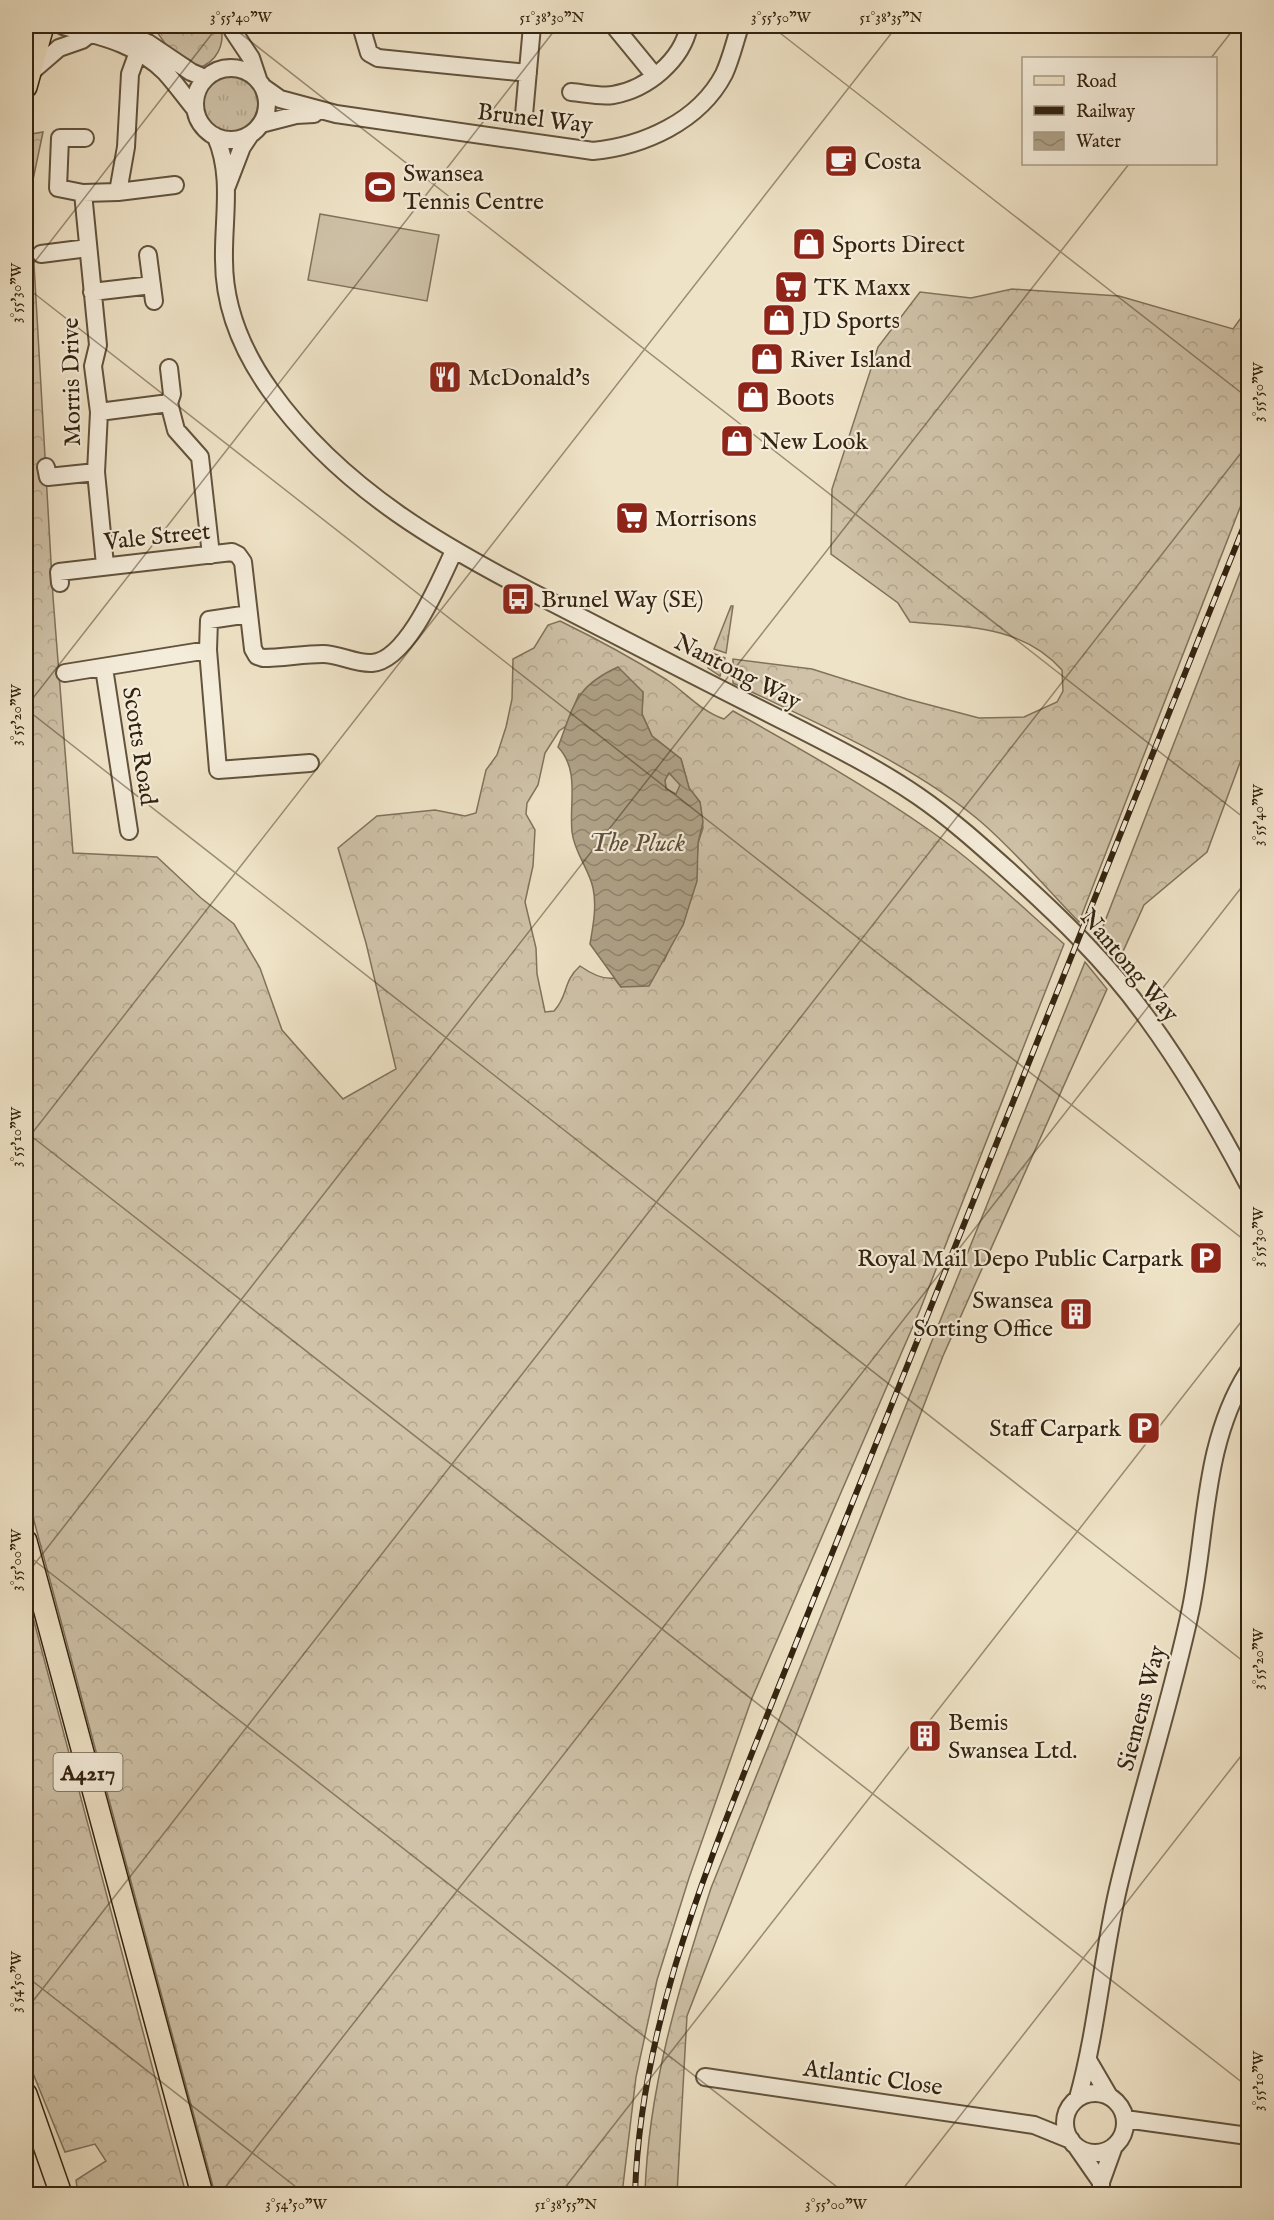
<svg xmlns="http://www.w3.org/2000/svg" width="1274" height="2220" viewBox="0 0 1274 2220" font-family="'IM FELL English',serif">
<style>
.grass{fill:url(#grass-tufts);stroke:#81725c;stroke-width:1.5}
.forest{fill:url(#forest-crowns);stroke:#81725c;stroke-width:1.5;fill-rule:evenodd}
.garden{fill:#cfc2a8;stroke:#81725c;stroke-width:1.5}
.water{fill:url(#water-waves);stroke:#7d6f58;stroke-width:1.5;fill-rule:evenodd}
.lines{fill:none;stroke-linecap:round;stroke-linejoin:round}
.minor-casing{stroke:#62533d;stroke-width:20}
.major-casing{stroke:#33230f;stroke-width:24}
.minor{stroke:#f5eddb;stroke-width:16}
.major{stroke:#efe3c7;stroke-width:21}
.rail-casing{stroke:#33230f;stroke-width:6}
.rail{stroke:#f5eddb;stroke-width:4;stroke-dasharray:11;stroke-linecap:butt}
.ticks{fill:none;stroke:#33230f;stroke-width:1.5;stroke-opacity:0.45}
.labels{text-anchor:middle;stroke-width:4.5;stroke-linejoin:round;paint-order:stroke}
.shield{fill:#f5eddb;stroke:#6d604c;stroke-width:1.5}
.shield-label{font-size:22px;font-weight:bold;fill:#33230f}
.street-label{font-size:24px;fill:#33230f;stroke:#f5eddb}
.poi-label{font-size:24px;fill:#33230f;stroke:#f5eddb;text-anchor:start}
.water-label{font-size:26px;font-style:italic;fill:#5e4f39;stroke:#f5eddb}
.neatline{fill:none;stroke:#33230f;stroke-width:2}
.ticks-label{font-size:15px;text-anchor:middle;fill:#33230f}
</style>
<defs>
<pattern id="grass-tufts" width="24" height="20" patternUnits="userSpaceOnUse" patternTransform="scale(1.5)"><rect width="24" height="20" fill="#cfc2a8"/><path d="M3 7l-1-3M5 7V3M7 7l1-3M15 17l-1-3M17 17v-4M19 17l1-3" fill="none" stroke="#b2a68f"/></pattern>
<pattern id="forest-crowns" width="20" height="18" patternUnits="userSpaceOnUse" patternTransform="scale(1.5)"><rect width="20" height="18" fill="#cfc2a8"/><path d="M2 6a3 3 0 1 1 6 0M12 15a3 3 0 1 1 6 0" fill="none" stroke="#b2a68f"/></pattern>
<pattern id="water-waves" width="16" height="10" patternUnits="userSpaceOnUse" patternTransform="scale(1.5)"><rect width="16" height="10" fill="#afa288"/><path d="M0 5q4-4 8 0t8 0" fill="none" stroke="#8f846e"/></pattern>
</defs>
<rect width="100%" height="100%" fill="#efe3c7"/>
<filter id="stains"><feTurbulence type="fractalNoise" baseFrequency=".00333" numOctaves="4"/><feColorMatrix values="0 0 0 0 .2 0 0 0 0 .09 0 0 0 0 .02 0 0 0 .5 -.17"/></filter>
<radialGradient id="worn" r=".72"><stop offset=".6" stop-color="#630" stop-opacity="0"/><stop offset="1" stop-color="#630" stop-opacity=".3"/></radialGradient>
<path class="grass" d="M202 103a28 28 0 1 1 56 0a28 28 0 1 1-56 0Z
M731 606H733L726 653 714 649Z
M712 653 725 658 720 676 708 668Z
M669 773C675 775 680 783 681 789L676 795 666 789 665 780Z"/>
<path class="forest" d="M136 26H221C225 45 217 62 198 68L169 49 157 32 149 34Z
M43 132 30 194 53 597 73 853 157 857 201 898 234 924 260 968 282 1030 343 1099 396 1069 366 943 338 848 377 816 435 810 465 816 476 813 486 770 497 755 506 727 512 699 513 659 534 648 548 625 560 621C597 639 632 658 667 680 686 693 702 712 724 719L733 711C801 749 868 787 932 832 979 865 1021 906 1064 944L920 1310 752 1698 689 1878 657 1980 636 2077 622 2194H215L26 1491V135ZM643 692 642 714 652 736 681 759 689 788 700 802 703 828 698 843 696 879 683 925 676 934 664 961 621 987 614 978C602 980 590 973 580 966 562 982 569 995 554 1011L545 1012 537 974 536 948 525 902 533 866 535 830 526 814 527 803 538 785 545 753 559 731 566 726 579 694Z
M1012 289 1119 296 1233 329 1248 308V487L1079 922C1046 888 1015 851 980 821 911 763 814 722 733 683V659L812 669 907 699 979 718 1024 717 1057 702 1063 691 1062 670C1022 625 966 627 910 622L898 603 831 554 832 489 878 347 920 292 971 298Z
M1248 552V741L1207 852 1144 905 1116 967 1097 942Z
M1085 962 1107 989 943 1356 687 2016 677 2194H645C648 2089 679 1987 711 1888Z
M26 1591 186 2194H78L76 2180 106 2161 95 2144 65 2152 26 2056Z"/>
<path class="garden" d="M320 214 439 235 427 301 308 280Z"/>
<path class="water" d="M618 667 643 692 642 714 652 736 681 759 689 788 700 802 703 822 698 843 697 881 683 925 649 986 621 987 590 944C593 926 597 906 593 888 589 869 574 852 572 832 569 803 580 770 558 747 574 706 574 687 618 667ZM669 773 680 785 676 794 666 789 665 780Z"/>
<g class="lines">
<defs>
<path id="minor" d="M63 26C100 36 137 44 165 72 176 84 185 97 195 109
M110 26 148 43 191 72 205 78
M361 26 369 53 378 58 528 73
M614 26 655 76
M233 31 251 58 258 79
M195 104a36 36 0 1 1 72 0a36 36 0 1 1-72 0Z
M30 73 59 48 82 40 91 33
M263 87 280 99 336 114 593 151C643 146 699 122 724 74 731 59 735 41 740 26
M571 92C584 93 600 97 613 95 648 89 682 60 689 26
M524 115 532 26
M261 124 296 115 314 114
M216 137C233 176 223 219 224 260 224 307 243 352 270 390 341 490 446 549 553 603 625 640 696 677 768 713 819 739 871 764 918 796 950 818 979 844 1008 870 1058 915 1108 963 1147 1018 1185 1070 1218 1127 1248 1184
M227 186 242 147 250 135
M118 192 175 185
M83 193 58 188 60 138H85
M41 254 88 248
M148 255 154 301
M92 292 152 285
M169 403 176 430 200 457 211 555
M99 412 169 403 172 394 169 368
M46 467 48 477 96 472
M105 565 96 472 99 412 93 366 98 345 83 193 118 192 126 147 130 74 138 52
M60 583 59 572 232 552 238 555 243 562 253 649 257 656 263 658C283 658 303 654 323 654 339 654 355 664 372 663 408 660 440 580 454 551
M208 650 218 770 310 763
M104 668 129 831
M65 673 208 650 209 620 249 614
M1088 2060 1109 2096
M705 2077 1034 2125 1071 2140
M1065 2123a30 30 0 1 1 60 0a30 30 0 1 1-60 0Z
M1078 2098C1097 2030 1102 1958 1118 1889 1140 1795 1171 1703 1191 1608 1207 1529 1203 1443 1248 1372
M1125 2119 1248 2136
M1076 2146 1101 2182
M1101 2194V2182L1114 2146"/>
<path id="major" d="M26 87 43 26
M26 1541 202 2194
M26 2094 61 2194"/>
</defs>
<use href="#minor" class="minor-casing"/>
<use href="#major" class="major-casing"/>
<use href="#minor" class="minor"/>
<use href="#major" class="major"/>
<defs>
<path id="rail" d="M635 2194C640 2038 697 1892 754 1748L1248 516"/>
</defs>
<use href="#rail" class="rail-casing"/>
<use href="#rail" class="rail"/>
</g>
<path class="ticks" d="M231 26 1248 821M771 26 1248 398M1211 58 1236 26M26 273 218 26M26 287 1248 1243M26 707 558 26M26 709 1248 1665M26 1132 1248 2087M26 1141 897 26M26 1554 846 2194M26 1575 1129 164M26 1976 305 2194M26 2010 1248 444M220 2194 1248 879M560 2194 1248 1313M899 2194 1248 1747M1238 2194 1248 2181"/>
<defs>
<symbol id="cafe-square" viewBox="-11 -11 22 22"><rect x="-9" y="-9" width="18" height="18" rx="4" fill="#8f2418" stroke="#f5eddb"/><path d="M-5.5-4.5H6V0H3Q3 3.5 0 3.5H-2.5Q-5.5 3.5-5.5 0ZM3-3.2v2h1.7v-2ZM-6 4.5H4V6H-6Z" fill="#fff"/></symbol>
<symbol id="stadium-square" viewBox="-11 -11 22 22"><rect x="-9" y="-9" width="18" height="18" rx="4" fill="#8f2418" stroke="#f5eddb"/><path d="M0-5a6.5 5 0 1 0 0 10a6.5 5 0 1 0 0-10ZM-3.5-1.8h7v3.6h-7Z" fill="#fff"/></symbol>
<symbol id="shop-square" viewBox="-11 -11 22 22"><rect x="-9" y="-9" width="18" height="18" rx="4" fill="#8f2418" stroke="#f5eddb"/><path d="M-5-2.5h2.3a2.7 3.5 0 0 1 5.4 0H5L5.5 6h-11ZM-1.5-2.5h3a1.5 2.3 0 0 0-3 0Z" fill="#fff"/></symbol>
<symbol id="supermarket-square" viewBox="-11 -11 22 22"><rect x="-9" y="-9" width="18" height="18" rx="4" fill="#8f2418" stroke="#f5eddb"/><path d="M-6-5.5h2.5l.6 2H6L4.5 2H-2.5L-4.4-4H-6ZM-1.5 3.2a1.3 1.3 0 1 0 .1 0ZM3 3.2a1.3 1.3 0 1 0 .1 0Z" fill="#fff"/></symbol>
<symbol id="restaurant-square" viewBox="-11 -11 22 22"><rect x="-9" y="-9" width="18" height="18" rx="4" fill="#8f2418" stroke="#f5eddb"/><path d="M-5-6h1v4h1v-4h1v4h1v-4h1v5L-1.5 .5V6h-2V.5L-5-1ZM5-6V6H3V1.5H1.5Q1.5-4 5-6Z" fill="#fff"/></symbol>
<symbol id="bus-square" viewBox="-11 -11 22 22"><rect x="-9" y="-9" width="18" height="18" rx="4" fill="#8f2418" stroke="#f5eddb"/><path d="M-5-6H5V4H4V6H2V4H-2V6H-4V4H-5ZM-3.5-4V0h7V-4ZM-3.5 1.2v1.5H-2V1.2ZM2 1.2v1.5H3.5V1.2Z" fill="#fff"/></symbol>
<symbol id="parking-square" viewBox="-11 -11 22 22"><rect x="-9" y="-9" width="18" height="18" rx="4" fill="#8f2418" stroke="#f5eddb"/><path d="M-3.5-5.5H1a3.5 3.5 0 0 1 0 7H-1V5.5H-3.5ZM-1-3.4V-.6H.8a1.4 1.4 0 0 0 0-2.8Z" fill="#fff"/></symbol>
<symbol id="building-square" viewBox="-11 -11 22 22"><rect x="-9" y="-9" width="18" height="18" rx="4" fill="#8f2418" stroke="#f5eddb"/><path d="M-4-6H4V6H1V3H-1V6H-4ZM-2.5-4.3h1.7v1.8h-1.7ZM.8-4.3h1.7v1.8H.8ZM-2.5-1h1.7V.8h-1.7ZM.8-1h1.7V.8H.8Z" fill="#fff"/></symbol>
</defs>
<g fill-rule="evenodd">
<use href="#cafe-square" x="822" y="142" width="38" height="38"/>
<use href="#stadium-square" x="361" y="168" width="38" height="38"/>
<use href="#shop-square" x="790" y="225" width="38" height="38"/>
<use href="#supermarket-square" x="772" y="268" width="38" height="38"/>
<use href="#shop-square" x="760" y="301" width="38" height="38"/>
<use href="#shop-square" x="748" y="340" width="38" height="38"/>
<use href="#restaurant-square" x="426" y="358" width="38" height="38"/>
<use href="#shop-square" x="734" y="378" width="38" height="38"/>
<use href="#shop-square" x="718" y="422" width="38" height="38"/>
<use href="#supermarket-square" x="613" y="499" width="38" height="38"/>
<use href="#bus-square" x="499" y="580" width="38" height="38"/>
<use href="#parking-square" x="1187" y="1239" width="38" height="38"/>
<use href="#building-square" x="1057" y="1295" width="38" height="38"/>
<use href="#parking-square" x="1125" y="1409" width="38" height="38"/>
<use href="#building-square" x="906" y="1717" width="38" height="38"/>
</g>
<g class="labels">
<rect class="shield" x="53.5" y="1753" width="69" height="38" rx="4.5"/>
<g class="shield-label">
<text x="88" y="1780">A4217</text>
</g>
<g class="street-label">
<text transform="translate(535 118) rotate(7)" y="8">Brunel Way</text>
<text transform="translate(71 382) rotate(-91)" y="8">Morris Drive</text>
<text transform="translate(157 536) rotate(-6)" y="8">Vale Street</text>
<text transform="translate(738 671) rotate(27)" y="8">Nantong Way</text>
<text transform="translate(140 746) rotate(81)" y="8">Scotts Road</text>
<text transform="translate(1130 965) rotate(50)" y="8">Nantong Way</text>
<text transform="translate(1141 1708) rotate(-75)" y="8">Siemens Way</text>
<text transform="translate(873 2077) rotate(8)" y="8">Atlantic Close</text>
</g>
<g class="poi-label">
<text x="864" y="169">Costa</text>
<text x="403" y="181">Swansea<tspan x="403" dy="28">Tennis Centre</tspan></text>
<text x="832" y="252">Sports Direct</text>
<text x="814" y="295">TK Maxx</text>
<text x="802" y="328">JD Sports</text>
<text x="790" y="367">River Island</text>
<text x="468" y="385">McDonald's</text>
<text x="776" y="405">Boots</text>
<text x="760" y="449">New Look</text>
<text x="655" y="526">Morrisons</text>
<text x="541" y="607">Brunel Way (SE)</text>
<text x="1183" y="1266" text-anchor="end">Royal Mail Depo Public Carpark</text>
<text x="1053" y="1308" text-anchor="end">Swansea<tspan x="1053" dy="28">Sorting Office</tspan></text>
<text x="1121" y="1436" text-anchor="end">Staff Carpark</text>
<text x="948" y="1730">Bemis<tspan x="948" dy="28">Swansea Ltd.</tspan></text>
</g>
<g class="water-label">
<text x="637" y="851">The Pluck</text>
</g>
</g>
<rect width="1274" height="2220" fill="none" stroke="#efe3c7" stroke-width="66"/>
<rect x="1022" y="57" width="195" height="108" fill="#f5eddb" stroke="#a79c89" stroke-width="1.5"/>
<rect x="1034" y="76" width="30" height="9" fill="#efe3c7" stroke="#a79c89" stroke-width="1.5"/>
<text x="1076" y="87" font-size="18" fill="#33230f">Road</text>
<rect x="1034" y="106" width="30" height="9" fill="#33230f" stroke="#a79c89" stroke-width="1.5"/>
<text x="1076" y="117" font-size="18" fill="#33230f">Railway</text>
<rect x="1034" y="132" width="30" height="18" fill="url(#water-waves)" stroke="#a79c89" stroke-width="1.5"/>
<text x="1076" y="147" font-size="18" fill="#33230f">Water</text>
<rect x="33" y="33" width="1208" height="2154" class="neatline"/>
<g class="ticks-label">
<text x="241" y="22">3°55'40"W</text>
<text x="552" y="22">51°38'30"N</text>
<text x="781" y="22">3°55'50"W</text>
<text x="891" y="22">51°38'35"N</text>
<text transform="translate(16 293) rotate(-90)" y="5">3°55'30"W</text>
<text transform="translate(1258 392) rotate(-90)" y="5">3°55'50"W</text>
<text transform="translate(16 715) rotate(-90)" y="5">3°55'20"W</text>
<text transform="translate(1258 815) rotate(-90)" y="5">3°55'40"W</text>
<text transform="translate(16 1137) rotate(-90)" y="5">3°55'10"W</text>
<text transform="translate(1258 1237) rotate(-90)" y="5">3°55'30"W</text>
<text transform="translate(16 1560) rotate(-90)" y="5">3°55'00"W</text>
<text transform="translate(1258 1659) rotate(-90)" y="5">3°55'20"W</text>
<text transform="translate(16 1982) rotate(-90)" y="5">3°54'50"W</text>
<text transform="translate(1258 2081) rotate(-90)" y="5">3°55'10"W</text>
<text x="296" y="2209">3°54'50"W</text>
<text x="566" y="2209">51°38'55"N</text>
<text x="836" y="2209">3°55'00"W</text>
</g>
<rect width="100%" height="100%" filter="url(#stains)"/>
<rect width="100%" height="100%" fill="url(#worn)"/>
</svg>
